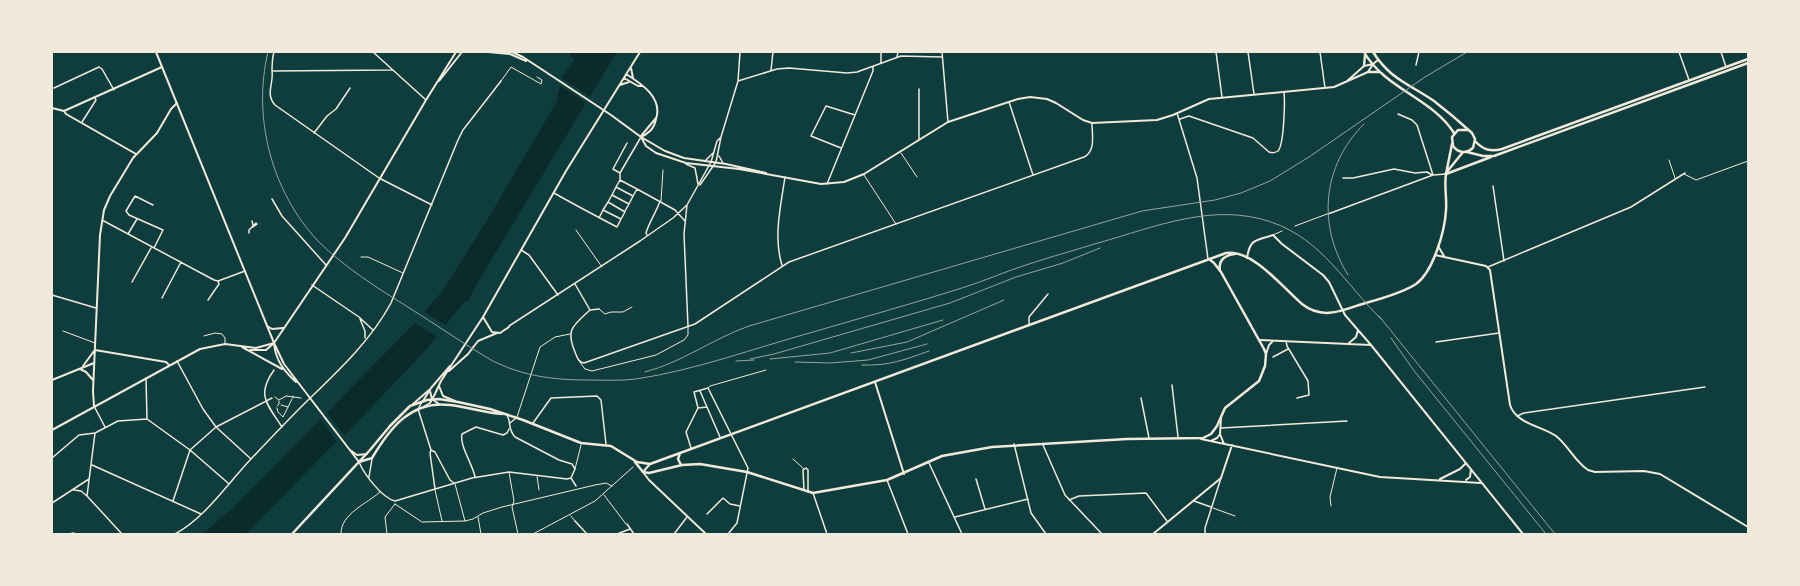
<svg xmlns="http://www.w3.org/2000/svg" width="1800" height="586" viewBox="0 0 1800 586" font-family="'DejaVu Sans',sans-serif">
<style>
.water{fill:#0a2a2b}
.pier{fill:#0f3d3e}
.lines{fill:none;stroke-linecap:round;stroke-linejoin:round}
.service{stroke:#f1e9da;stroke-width:1}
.pedestrian{stroke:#f1e9da;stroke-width:1}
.minor{stroke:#f1e9da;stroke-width:1.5}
.tertiary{stroke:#f1e9da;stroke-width:2}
.secondary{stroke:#f1e9da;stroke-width:2}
.primary{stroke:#f1e9da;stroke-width:2.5}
.trunk{stroke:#f1e9da;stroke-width:2.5}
.rail{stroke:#97a49c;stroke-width:1}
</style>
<rect width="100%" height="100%" fill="#0f3d3e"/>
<path class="water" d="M570 52H617L476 285 468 302H464L424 352 346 434 337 441 246 534H202L233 508 415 323 443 290 486 222 556 103 562 77 574 61 575 59 571 57Z"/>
<path class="pier" d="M560 77 592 98 588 104 559 85Z
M423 311 448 327 439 338 414 322Z
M325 410 345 436 338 443 319 417Z"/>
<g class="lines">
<path class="service" d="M501 81 511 67 541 84 542 80 537 77
M901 153 917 177
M1669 160 1675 178
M1684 174 1696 180 1748 161
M864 175 896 224
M661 201 663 170
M1295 226 1327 214
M1273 235 1282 231
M361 257H368L403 273
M599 309 605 314 611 312H623L632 307
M63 331 95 343
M204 336 215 333 222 334 225 338V344
M579 361 585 369 592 371 656 355 684 340 688 335V326
M708 388 710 386 766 370
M793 459 804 469
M575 469 581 445
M537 476 539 490
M1331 506 1330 497 1337 468
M1213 508 1235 516
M341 534C340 514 368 503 380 492"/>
<path class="pedestrian" d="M576 230 602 267
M275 397 279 400 286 396 301 398
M293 398V396
M281 405 288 407
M277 406 279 404V401
M277 408 278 412 283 417 292 399
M517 417 540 347 555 337 570 334
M509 472 514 501 512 507 518 534
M455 484 465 521
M435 490 442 521
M604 495 626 524
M395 504 422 522 465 521 473 519 483 513 502 507 595 485 606 483 612 486
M571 516 575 521
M478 517 481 534
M387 534 385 517 395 504
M533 534 595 501 633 467"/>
<path class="minor" d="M274 52C272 59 272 64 272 71 274 83 265 94 275 105L379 178 432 205
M373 52 426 100
M942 52 948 122
M1216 52 1222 97
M1248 52 1254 94
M1320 52 1325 88
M1679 52 1689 80
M1721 52 1726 67
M897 57 898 52
M881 63V52
M1416 65 1419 52
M771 70 773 52
M273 71 392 70
M738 81 777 69 789 68 847 73 857 72 901 56 942 57
M54 88 99 67 102 69 114 90
M1009 102 1033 175
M1177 113 1197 178 1208 259
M1398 114 1412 120 1417 125 1433 175
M1180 119 1189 116 1253 138 1269 152C1272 153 1275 153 1278 151 1284 145 1285 102 1284 92
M82 122 96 100 95 98
M314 133 327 116 336 109 350 88
M919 139V89
M841 148 811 136 826 106 855 115
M719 156 723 163
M706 160 713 153
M686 164 695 168 698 184
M620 173 613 169 627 143
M1343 178H1353L1394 169 1415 173 1427 172 1432 175
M620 180V173L641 137
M827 184 873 71V67
M700 185 716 162 721 137 738 81 740 52
M1493 186 1504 261
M616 187 620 180 637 189 633 196
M637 189 675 210 685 221
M554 193C575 205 596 216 617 227L621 219 603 210 599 218
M612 195 616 187 633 196 629 204
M272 199 282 216 326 265
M608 202 612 195 629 204 625 211
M153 205 135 196 126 211 129 215 163 230 154 248
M603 210 608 202 625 212 621 219
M1328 214 1433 175 1446 174
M102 220 214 280 218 281 245 271
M252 221 253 225
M253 227 257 224
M249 233V230L256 223
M128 234 137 219
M647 235 646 233C649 222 656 213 660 201
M521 250 529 255 558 295
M782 265C773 238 781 204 785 177
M1488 267 1631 207 1685 173
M132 282 151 248
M575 284 590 310
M312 285 359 317 373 330
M52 295 96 308
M162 298 181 262
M208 300 219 284 218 281
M590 310C574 325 565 329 575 352 577 357 578 362 584 363L695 324 789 262 1084 157C1096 151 1092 135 1092 123
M590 310 599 309
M360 319 365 331V338
M1029 324V317L1048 294
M509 326 640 241 673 218 687 205
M688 326 684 234 687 205 711 162 717 141 721 137
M1286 341 1287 346 1308 381 1309 395 1297 398
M1436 342 1499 333
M1273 357 1288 349
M177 361 203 409 216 427 251 459
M274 370C256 395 267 404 282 427
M146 378 147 419
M1172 385 1178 437
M700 391 720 437
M1141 398 1149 438
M422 402 418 409 431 450 435 452 450 480 454 483
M94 406 105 427
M707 407 698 408 694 392 708 388 748 468 737 523 728 534
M507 415C512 424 507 428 515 437L559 460 572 464 575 469 571 478
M1517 416 1524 413 1705 387
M147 419 190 450 228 483
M510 423 516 418
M533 423 551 398 597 396 601 400 606 444
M1221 428 1347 421
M1014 444 1031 513 1046 534
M1043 445 1065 495 1102 534
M691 448 686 432 698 408
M431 450 430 453 435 489
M52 458 79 435 95 433 118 421 147 419
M359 462C364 474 382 498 395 501L472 478 509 472 567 479 571 478
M929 463 962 534
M92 465 201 514
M369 477 372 459
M475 477C473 465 459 445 462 434L476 427 503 435 507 433 509 429
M571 478 576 486
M976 479 985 509
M887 480 908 534
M74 490 81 491 87 496 122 534
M804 490 803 470 806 468 808 470V492
M813 493 827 534
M87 496 95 433
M1069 500 1079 496 1146 493 1167 521
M173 501 190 450 216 427 272 398
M1194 501 1211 507
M52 503 89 479
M707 514 723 498 730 504 740 506
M955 517 1028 499
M575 521 587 534
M627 524 634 534
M68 534 74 533
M175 534C205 518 228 483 251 459 268 441 286 422 304 404 336 373 370 342 391 303L458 140 463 130 501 81
M617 534 630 529
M674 534 687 517
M1205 534V528L1221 478"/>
<path class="tertiary" d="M631 68 633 78
M626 74C642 84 663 98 656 119 654 129 649 133 641 137
M624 78 638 86H642
M439 81 462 52
M620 85 629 82
M52 108 64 111 66 114 136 154
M64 111 162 67
M641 136 656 118
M1438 246 1444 256
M1435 255 1486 266 1490 270 1510 405C1516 424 1542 426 1556 436 1568 445 1575 462 1588 470L1595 472 1644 471 1660 474 1748 527
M1247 258C1250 238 1256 241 1273 235L1282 244 1323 275 1329 282 1345 315 1371 345
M483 317 492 332 500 333 509 327
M267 326 272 329 283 328
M1260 340 1371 345 1523 534
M274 343 345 238 426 100 456 52
M1349 343 1356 337 1358 330
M95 350 166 362 169 365
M1266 354 1269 345 1273 341
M83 366 94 351
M80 369 86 372 93 380
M449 371 468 354 478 341 497 333
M52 380 94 363
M875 382 904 474
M439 386 443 396 455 401
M430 391 432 399 439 404
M423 401 431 388 450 366
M413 404 429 390
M94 406 93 391 100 235 104 210 110 196 133 158 157 133 171 109 177 103
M425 406 430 403 434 396 441 381 483 317 566 171 640 52
M1221 418 1220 434 1224 444
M1201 439 1380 477 1481 483
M1211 441 1217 438 1220 434
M650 464 643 472 649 480 706 534
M1440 479 1460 469 1466 463
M1466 480 1470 477 1471 469
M1153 534 1221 478 1232 445"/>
<path class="secondary" d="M156 52 274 343 284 364 359 462
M488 52 510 54 526 61
M512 52 523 57 611 115 641 137 665 151 684 158 726 164 766 173
M1346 82 1364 66 1373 64
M641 137 646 146 656 153 686 163 739 169 821 184 844 182 864 174 948 122 1018 99 1030 97 1047 99 1056 103 1083 120 1092 123 1157 120 1173 115 1209 99 1334 87 1368 72 1373 64 1378 60
M274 344C276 361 284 371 296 382
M242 347 282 369
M250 350H266L273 344
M52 430 200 349 225 344 256 348 274 343
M350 450 357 455 367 454"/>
<path class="primary" d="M1446 173 1463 152
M1220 271C1218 260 1225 255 1235 254
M680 453 678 459 681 465
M359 462 372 458C390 428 411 400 450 405 468 407 484 413 502 414
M635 462 643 472 649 473 682 465 700 464 747 472 813 493 887 480 942 456 992 447 1127 439 1203 438 1211 434 1217 426 1225 408 1259 381 1265 366 1266 354 1264 349 1221 272 1214 263 1209 259
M292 534 370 450 390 426 410 406 427 400 439 399 458 402 490 409 523 420 581 443 611 446 637 462 650 464 1226 253C1253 249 1283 288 1302 304 1321 319 1339 312 1359 305 1376 300 1401 294 1416 284 1433 272 1445 231 1446 210 1447 198 1444 186 1446 174 1448 164 1450 154 1452 144"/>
<path class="trunk" d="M1364 52C1385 89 1432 98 1454 133
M1373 52C1390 79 1409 84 1434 101 1447 111 1460 122 1472 133L1475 139 1473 148C1466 154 1458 153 1453 146L1452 137 1458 130H1468
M1364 66 1365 55
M1368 72H1380
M1475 141C1483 150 1491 152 1502 149L1748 59
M1467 152 1483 156H1494L1748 63
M1446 174 1491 157"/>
<path class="rail" d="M268 52C252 118 272 192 318 241 345 268 379 289 411 309 438 326 464 344 491 360 522 376 553 380 588 380 604 380 621 381 636 379 696 370 755 348 813 332 864 317 915 303 965 287 984 281 1002 273 1020 267 1046 258 1072 251 1098 243 1155 227 1213 202 1271 222 1322 239 1346 285 1382 320
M1348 275C1317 225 1322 166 1364 124
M1379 316 1555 534
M1391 338 1415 372 1546 534
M851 353 907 342 1004 300
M750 359 774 354 950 303 1016 277 1063 263 1100 248
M770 359 830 353 943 320
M736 361 754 360
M795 362 830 363 868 360 927 344
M862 365C889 366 904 360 929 351
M645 372C683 362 712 339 749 326L1142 211 1215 200 1241 193 1270 181 1309 157 1425 77 1467 52"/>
</g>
<rect width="1800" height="586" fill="none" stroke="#f1e9da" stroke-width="106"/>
</svg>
